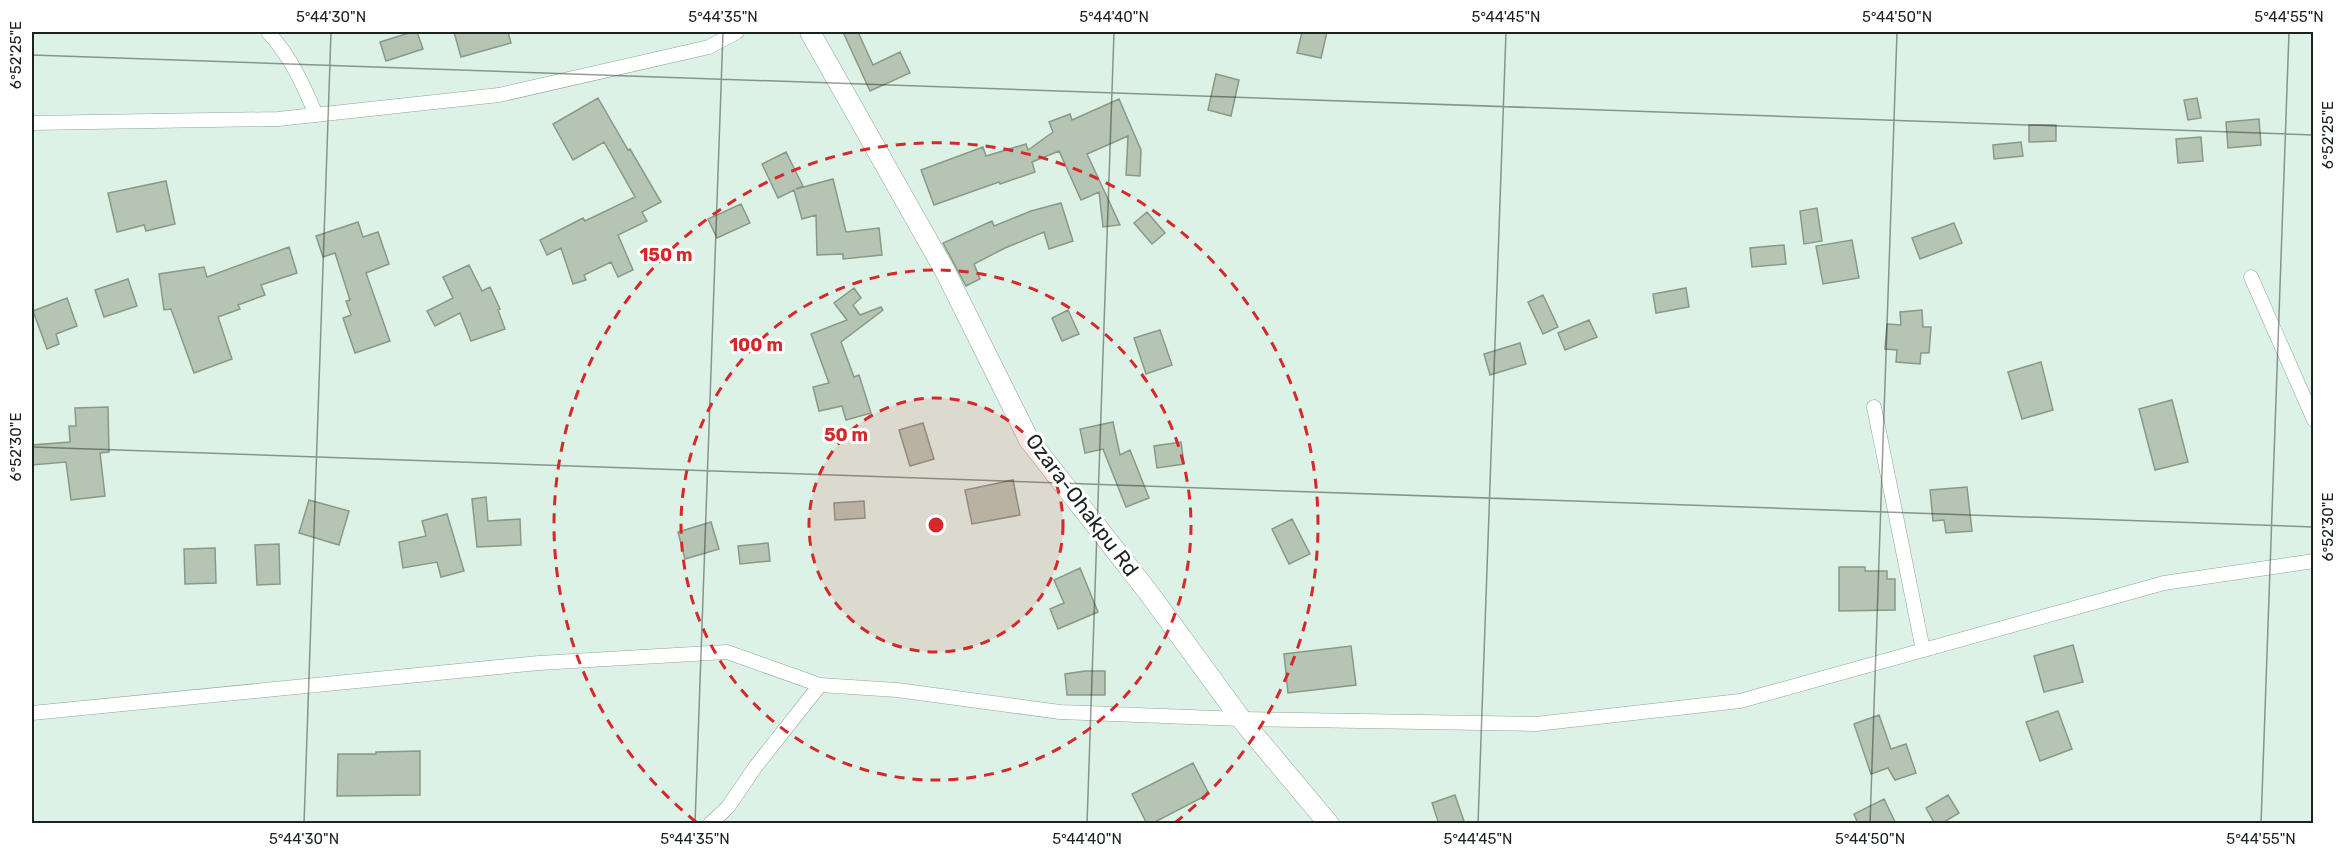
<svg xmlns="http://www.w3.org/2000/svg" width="2345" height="855" viewBox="0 0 2345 855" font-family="Rubik,sans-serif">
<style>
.building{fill:#b6c4b3;stroke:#8a9887;stroke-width:1.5}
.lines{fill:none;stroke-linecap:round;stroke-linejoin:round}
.minor-casing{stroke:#8fa498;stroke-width:15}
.secondary-casing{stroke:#8fa498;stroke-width:21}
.minor{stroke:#fff;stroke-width:14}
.secondary{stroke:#fff;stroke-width:20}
.ticks{fill:none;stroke:#1b231f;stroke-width:1.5;stroke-opacity:0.45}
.ring{fill:none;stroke:#d62828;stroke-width:3;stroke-dasharray:10 8}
.labels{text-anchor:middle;stroke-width:6;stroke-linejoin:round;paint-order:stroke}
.street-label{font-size:21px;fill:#1b231f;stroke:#fff}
.centre{fill:#d62828;stroke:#fff;stroke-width:3}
.ring-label{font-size:18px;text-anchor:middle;font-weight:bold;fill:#d62828;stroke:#fff;stroke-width:6;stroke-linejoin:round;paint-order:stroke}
.neatline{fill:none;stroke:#1b231f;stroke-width:2}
.ticks-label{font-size:15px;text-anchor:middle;fill:#1b231f}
</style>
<rect width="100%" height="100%" fill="#ddf2e6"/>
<path class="building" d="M412 32H417L423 49 386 61 380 42Z
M454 32H508L511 43 461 57Z
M843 32H858L873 65 900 52 910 73 870 91Z
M1302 32H1327L1321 58 1297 53Z
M1216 74 1239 80 1231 116 1208 110Z
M598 98 628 150 630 149 661 202 642 212 647 221 618 235 633 270 618 277 611 262 584 275 586 280 573 284 561 248 547 255 540 240 583 218 585 221 635 197 604 142 573 160 553 124Z
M2197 98 2201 118 2188 120 2184 100Z
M1119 99 1141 150 1140 176 1126 175 1128 136 1087 154 1120 225 1103 227 1099 192 1081 200 1059 151 1032 162 1035 172 1000 184 999 182 934 205 921 170 983 147 986 156 1026 144 1028 150 1053 132 1049 122 1070 114 1072 120Z
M2259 119 2261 145 2228 148 2226 122Z
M2029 125H2056V141L2029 142Z
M2201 137 2203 161 2178 163 2176 139Z
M2021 142 2023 156 1994 159 1993 145Z
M786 152 803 186 796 189 833 179 846 232 879 228 882 255 843 259V254L817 255 816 215 802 219 794 190 778 198 762 164Z
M166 181 175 224 146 231 144 225 117 232 108 193Z
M1061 203 1073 241 1049 249 1044 232 1005 248 974 264 980 279 966 286 943 243 992 221 994 226 1031 211Z
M741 204 750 223 717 238 708 219Z
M1817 208 1822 241 1804 244 1800 211Z
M1147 212 1165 233 1152 244 1134 223Z
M358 222 363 237 378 232 389 264 366 273 390 341 355 353 343 318 351 315 346 301 350 300 335 253 323 257 316 236Z
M1954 223 1962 243 1920 259 1912 238Z
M1852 240 1859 278 1823 284 1816 246Z
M1784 245 1786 264 1752 267 1750 248Z
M289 247 297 273 261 285 265 295 238 305 240 309 218 317 232 359 194 373 171 309 164 310 159 274 204 267 207 277Z
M469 265 482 291 490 287 500 309 498 310 505 329 471 341 460 313 435 326 427 311 453 298 443 277Z
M128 279 137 306 104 317 95 290Z
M854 288 861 298 853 305 860 315 881 307 883 310 841 342 854 377 859 375 871 413 846 420 842 406 819 411 813 387 829 383 811 334 847 320 834 303Z
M1686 288 1689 307 1656 313 1653 294Z
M1543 295 1558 327 1543 334 1528 302Z
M67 298 77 326 56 334 59 344 47 349 33 311Z
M1068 310 1079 334 1062 341 1052 318Z
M1922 310 1923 327H1931L1929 353H1921L1920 364 1896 362 1897 350 1885 349 1887 324 1901 325 1900 312Z
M1589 320 1597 337 1565 350 1558 333Z
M1160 330 1172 365 1146 374 1134 338Z
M1520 343 1526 364 1490 375 1484 354Z
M2041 362 2053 410 2022 419 2008 372Z
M2172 400 2188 462 2155 470 2139 409Z
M108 407 109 452 100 453 105 496 71 500 66 462 32 465V445L70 442 69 426H76L75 408Z
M1113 422 1120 455 1130 450 1149 498 1126 507 1103 449 1085 453 1080 429Z
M923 423 934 459 910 466 899 430Z
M1181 442 1184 464 1157 468 1154 446Z
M1013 480 1020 515 972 524 965 490Z
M1967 487 1972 531 1946 533 1944 520 1933 521 1930 490Z
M486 497 488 521 520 519 521 545 477 547 472 499Z
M309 500 349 511 339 545 299 533Z
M864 501 865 518 835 520 834 503Z
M447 514 464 571 441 577 437 562 403 568 399 542 426 536 422 521Z
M1292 519 1310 554 1289 564 1272 529Z
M711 522 719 549 685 559 678 532Z
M768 543 770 561 740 564 738 546Z
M279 544 280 584 257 585 255 545Z
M215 548 216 583 185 584 184 549Z
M1839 567H1865V571H1887V579H1895V610L1839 611Z
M1080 568 1098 612 1058 629 1050 609 1064 603 1054 580Z
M2073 645 2083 682 2044 692 2034 656Z
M1351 646 1356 685 1288 693 1284 654Z
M1085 671H1105V695H1067L1065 674Z
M2058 711 2072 749 2040 761 2026 722Z
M1879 715 1891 749 1906 744 1916 773 1895 780 1888 768 1871 774 1854 724Z
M420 751V795L337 796 338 754H376V752Z
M1193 763 1209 794 1151 824H1147L1132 794Z
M1455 795 1465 824H1439L1432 803Z
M1948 795 1959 813 1941 824H1935L1926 808Z
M1884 799 1896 824H1858L1854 814Z"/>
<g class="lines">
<defs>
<path id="minor" d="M268 32C291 57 303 84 316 115
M32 123 278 119 499 95 709 47 737 32
M2251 277 2314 420
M1874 407 1923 650
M32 713 539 663 727 652 820 685 897 690 1060 712 1241 719 1536 724 1740 701 2164 583 2314 561
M710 824 728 807 756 766 820 685"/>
<path id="secondary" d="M810 32 945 271 1029 440 1148 592 1241 719 1329 824"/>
</defs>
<use href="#minor" class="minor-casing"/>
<use href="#secondary" class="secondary-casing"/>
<use href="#minor" class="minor"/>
<use href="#secondary" class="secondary"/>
</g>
<path class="ticks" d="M32 55 2314 135M32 447 2314 527M304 824 331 32M695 824 723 32M1087 824 1114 32M1478 824 1506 32M1870 824 1897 32M2261 824 2289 32"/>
<circle cx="936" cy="525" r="127" fill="#d62828" fill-opacity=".12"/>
<g class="ring">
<circle cx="936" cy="525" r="127"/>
<circle cx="936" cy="525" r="255"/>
<path d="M696 822A382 382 0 1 1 1176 822"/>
</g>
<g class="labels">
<g class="street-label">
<text transform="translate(1082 505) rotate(53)" y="7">Ozara-Ohakpu Rd</text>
</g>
</g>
<circle cx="936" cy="525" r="9" class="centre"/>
<g class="ring-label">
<text x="666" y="261">150 m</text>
<text x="756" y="351">100 m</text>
<text x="846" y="441">50 m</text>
</g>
<rect width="2345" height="855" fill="none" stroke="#ffffff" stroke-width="66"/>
<rect x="33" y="33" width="2279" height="789" class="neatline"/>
<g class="ticks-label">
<text x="331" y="22">5°44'30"N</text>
<text x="723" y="22">5°44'35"N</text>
<text x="1114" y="22">5°44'40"N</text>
<text x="1506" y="22">5°44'45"N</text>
<text x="1897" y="22">5°44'50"N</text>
<text x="2289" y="22">5°44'55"N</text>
<text transform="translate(16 55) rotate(-90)" y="5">6°52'25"E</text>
<text transform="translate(2328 135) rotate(-90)" y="5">6°52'25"E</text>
<text transform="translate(16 447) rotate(-90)" y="5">6°52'30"E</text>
<text transform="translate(2328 527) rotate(-90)" y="5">6°52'30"E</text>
<text x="304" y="844">5°44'30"N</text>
<text x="695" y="844">5°44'35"N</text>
<text x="1087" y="844">5°44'40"N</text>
<text x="1478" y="844">5°44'45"N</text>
<text x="1870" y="844">5°44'50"N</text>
<text x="2261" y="844">5°44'55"N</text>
</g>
</svg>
